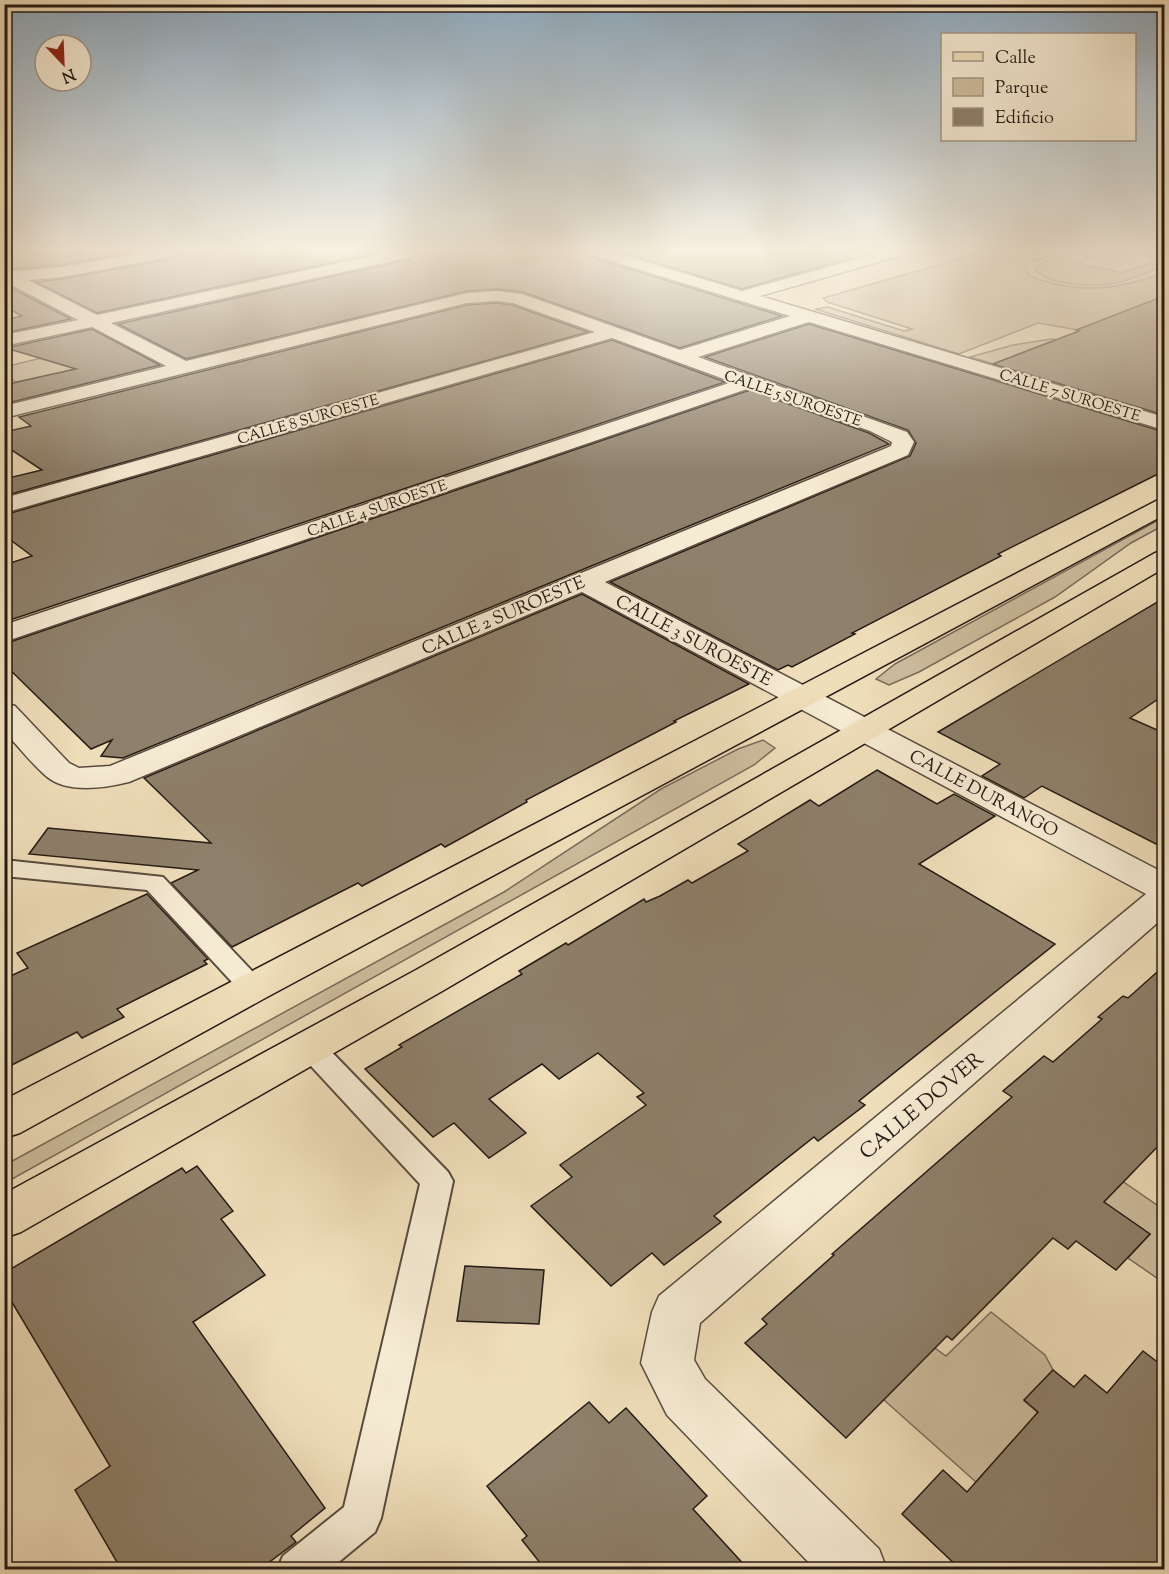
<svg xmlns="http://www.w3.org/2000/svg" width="1169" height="1574" font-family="'Sorts Mill Goudy',serif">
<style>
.green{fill:#cdbd9e;stroke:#796c5a;stroke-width:1.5}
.building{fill:#8e806b;stroke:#251a15;stroke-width:1.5}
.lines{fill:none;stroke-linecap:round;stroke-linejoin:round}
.lane-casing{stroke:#584b3e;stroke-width:4}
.street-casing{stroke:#584b3e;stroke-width:3}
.primary-casing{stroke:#251a15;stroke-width:3}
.lane{fill:#f5ead2;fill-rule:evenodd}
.street{fill:#f5ead2;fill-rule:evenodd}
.primary{fill:#efdeba;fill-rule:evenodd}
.labels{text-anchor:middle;stroke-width:4.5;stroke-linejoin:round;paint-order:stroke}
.far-street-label{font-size:15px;fill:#251a15;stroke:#f5ead2}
.street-label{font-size:18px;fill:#251a15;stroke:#f5ead2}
.near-street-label{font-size:21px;fill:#251a15;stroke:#f5ead2}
</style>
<rect width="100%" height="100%" fill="#efdeba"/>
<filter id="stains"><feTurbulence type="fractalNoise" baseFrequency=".00333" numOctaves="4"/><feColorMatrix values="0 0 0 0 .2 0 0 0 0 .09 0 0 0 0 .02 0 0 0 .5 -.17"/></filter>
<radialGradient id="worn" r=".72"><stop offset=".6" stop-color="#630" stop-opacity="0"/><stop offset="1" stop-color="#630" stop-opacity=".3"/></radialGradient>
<g class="green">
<path d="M967,252H1003L989,256L1004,259L1011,256L1006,255L1013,252H1063L1031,262L1025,267L1026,272C1032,279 1042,280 1051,283C1094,293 1123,287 1164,273V302L1154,300L1145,305L1164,309V316L1146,324L1078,330L1038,323L959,354L815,309L828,307L904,331L912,329L827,302L823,298L973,255Z"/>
<path d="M1077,252H1110L1078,263L1121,273L1163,259L1135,252H1164V266C1150,271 1135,278 1120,282C1101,287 1048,287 1035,269L1042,263Z"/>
<polygon points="1051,339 1062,340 1055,343 1050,342 1017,355 1164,399 1164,415 970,357 1013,345"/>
<polygon points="79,349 75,369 16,382 5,375 4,367"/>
<polygon points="1164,517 1164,525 1131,543 1055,597 919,672 889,685 876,679 895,664"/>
<polygon points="763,740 775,748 754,765 5,1183 5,1165 504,892 661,789 738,749"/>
<polygon points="1118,1178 1164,1210 1164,1283 1128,1258 1150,1234 1097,1197"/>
<polygon points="991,1312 1045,1355 1053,1370 1024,1401 1067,1437 1013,1440 976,1482 884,1400 889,1315 946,1356"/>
</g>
<g class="building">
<polygon points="4,252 134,252 62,265 4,270"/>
<polygon points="180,252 381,252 97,313 36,282 62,279 170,259"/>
<polygon points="420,252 588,252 591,257 782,316 680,348 523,292 497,289 467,291 186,359 118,324 411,259"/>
<polygon points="620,252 851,252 851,258 742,289"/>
<polygon points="4,284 71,319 4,333 4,320 22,316 4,306"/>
<polygon points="1164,296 1164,415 993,364 1079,331 1076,330"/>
<polygon points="497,303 512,305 588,332 4,496 4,479 42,470 4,445 4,432 31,426 19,417 467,305"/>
<polygon points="809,324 1164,432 1164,471 998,554 1001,556 852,633 855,634 792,667 788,665 778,670 610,582 910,456 916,443 908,430 705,357"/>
<polygon points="92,329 160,365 4,404 4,385 76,369 6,348"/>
<polygon points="612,340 725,382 4,622 4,565 32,556 4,535 4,515"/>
<polygon points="750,390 869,433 889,444 123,758 101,756 112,740 91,749 4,664 4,644"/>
<polygon points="582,594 749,684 674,721 676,722 526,800 527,802 445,847 441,844 362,886 358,883 232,947 171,883 198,870 29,854 48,828 211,843 144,778"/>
<polygon points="1164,598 1164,695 1130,718 1164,733 1164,848 1042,786 1024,798 982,776 1000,764 938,732"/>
<polygon points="877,770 937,804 954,794 995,816 919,864 1055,944 859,1101 865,1105 818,1141 814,1137 714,1216 721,1222 664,1265 652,1253 611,1286 531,1206 572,1177 560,1165 646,1105 637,1097 644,1093 598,1053 559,1079 542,1064 489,1099 526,1133 489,1158 454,1123 433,1137 365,1069 402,1047 399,1045 522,974 519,971 566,943 568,945 644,899 646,902 660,896 688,880 692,883 748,851 738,844 810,800 819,806"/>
<polygon points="147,894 208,959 204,961 207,964 117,1009 124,1017 82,1038 77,1032 4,1069 4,979 28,968 17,953"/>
<polygon points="1164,966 1164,1140 1104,1202 1150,1234 1116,1270 1076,1241 1068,1249 1053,1238 952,1340 947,1336 846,1438 745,1343 767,1324 762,1319 834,1255 832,1254 1012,1097 1003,1091 1044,1056 1053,1062 1102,1019 1098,1017 1123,996 1128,998"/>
<polygon points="197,1166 233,1211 221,1219 265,1275 193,1322 325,1508 291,1536 296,1542 260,1569 121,1569 75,1490 110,1466 4,1289 4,1273 182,1168 186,1173"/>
<polygon points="465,1266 544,1270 539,1324 457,1321"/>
<polygon points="1143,1351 1164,1367 1164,1569 960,1569 902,1514 943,1470 967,1492 1038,1412 1024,1400 1053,1370 1074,1387 1085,1375 1107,1393"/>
<polygon points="589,1402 609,1423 626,1408 707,1496 693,1509 748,1569 545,1569 522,1540 527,1536 487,1486"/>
</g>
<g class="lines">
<g class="lane-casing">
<g id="lane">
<polygon points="4,860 163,877 267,987 263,994 253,997 243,994 147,890 4,876"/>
<polygon points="309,1035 319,1039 448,1172 453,1181 381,1518 375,1532 329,1570 277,1570 283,1556 344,1507 420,1184 299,1053 295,1046 299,1039"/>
</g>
</g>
<g class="street-casing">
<path id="street" d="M146,252H178L170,257L62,277L28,280L97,315L391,252H418L411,257L111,323L186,361L467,293L497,291L522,294L680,350L790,316L592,255L590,252H613L742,291L882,252H905L903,255L760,296L1164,417V430L809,322L698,357L907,432L914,442L908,455L605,582L1164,873V917L700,1323L694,1360L705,1379L879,1549L887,1570H816L667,1415L641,1363L652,1312L659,1296L1146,894L582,592L129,782C104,788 67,794 46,776C31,763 18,746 4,731V703L15,706L69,763L79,768L110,766L884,449L891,446L892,442L870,431L750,388L4,642V625L732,382L612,338L4,513V498L595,332L513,303L497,301L467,303L4,418V406L166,366L92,327L4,346V335L78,320L4,281V272L62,267Z"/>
</g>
<g class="primary-casing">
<g id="primary">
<polygon points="1164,499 1164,515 267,997 20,1133 4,1138 4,1100 1156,501"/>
<polygon points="1164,550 1164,568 444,990 21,1232 4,1238 4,1194 416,970 1155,553"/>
</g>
</g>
<use href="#lane" class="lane"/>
<use href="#street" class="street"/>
<use href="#primary" class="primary"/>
</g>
<linearGradient id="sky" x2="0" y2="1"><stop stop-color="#8faabf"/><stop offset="0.53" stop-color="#f8f0e0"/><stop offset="1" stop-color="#f8f0e0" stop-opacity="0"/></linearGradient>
<rect width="1169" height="472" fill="url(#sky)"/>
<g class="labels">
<g class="far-street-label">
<text transform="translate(1070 395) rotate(17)" y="5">CALLE 7 SUROESTE</text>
<text transform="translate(793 398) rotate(19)" y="5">CALLE 5 SUROESTE</text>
<text transform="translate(308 419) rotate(-16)" y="5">CALLE 8 SUROESTE</text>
<text transform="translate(377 508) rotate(-19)" y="5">CALLE 4 SUROESTE</text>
</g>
<g class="street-label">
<text transform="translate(503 615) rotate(-23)" y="6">CALLE 2 SUROESTE</text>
<text transform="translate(694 640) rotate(28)" y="6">CALLE 3 SUROESTE</text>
<text transform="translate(984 793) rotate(28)" y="6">CALLE DURANGO</text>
</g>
<g class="near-street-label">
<text transform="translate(921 1105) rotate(-40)" y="7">CALLE DOVER</text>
</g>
</g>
<rect width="1169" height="1574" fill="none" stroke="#efdeba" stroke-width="24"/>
<rect x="6" y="6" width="1157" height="1562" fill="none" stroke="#251a15" stroke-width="3"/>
<rect x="12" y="12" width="1145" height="1550" fill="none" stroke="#251a15" stroke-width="1.5"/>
<rect x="941" y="33" width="195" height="108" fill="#f5ead2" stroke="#a29786" stroke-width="1.5"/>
<rect x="953" y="52" width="30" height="9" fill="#efdeba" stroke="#a29786" stroke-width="1.5"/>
<text x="995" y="63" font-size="18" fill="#251a15">Calle</text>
<rect x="953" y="78" width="30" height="18" fill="#cdbd9e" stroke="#a29786" stroke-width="1.5"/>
<text x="995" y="93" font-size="18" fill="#251a15">Parque</text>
<rect x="953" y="108" width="30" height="18" fill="#8e806b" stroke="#a29786" stroke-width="1.5"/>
<text x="995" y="123" font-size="18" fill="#251a15">Edificio</text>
<g transform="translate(63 63) rotate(157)"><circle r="28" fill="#f5ead2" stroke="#a29786" stroke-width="1.5"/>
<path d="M0-4.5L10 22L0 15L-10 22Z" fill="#8f2418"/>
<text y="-9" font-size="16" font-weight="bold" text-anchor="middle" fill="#251a15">N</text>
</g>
<rect width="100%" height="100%" filter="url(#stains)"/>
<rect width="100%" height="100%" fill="url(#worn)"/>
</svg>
